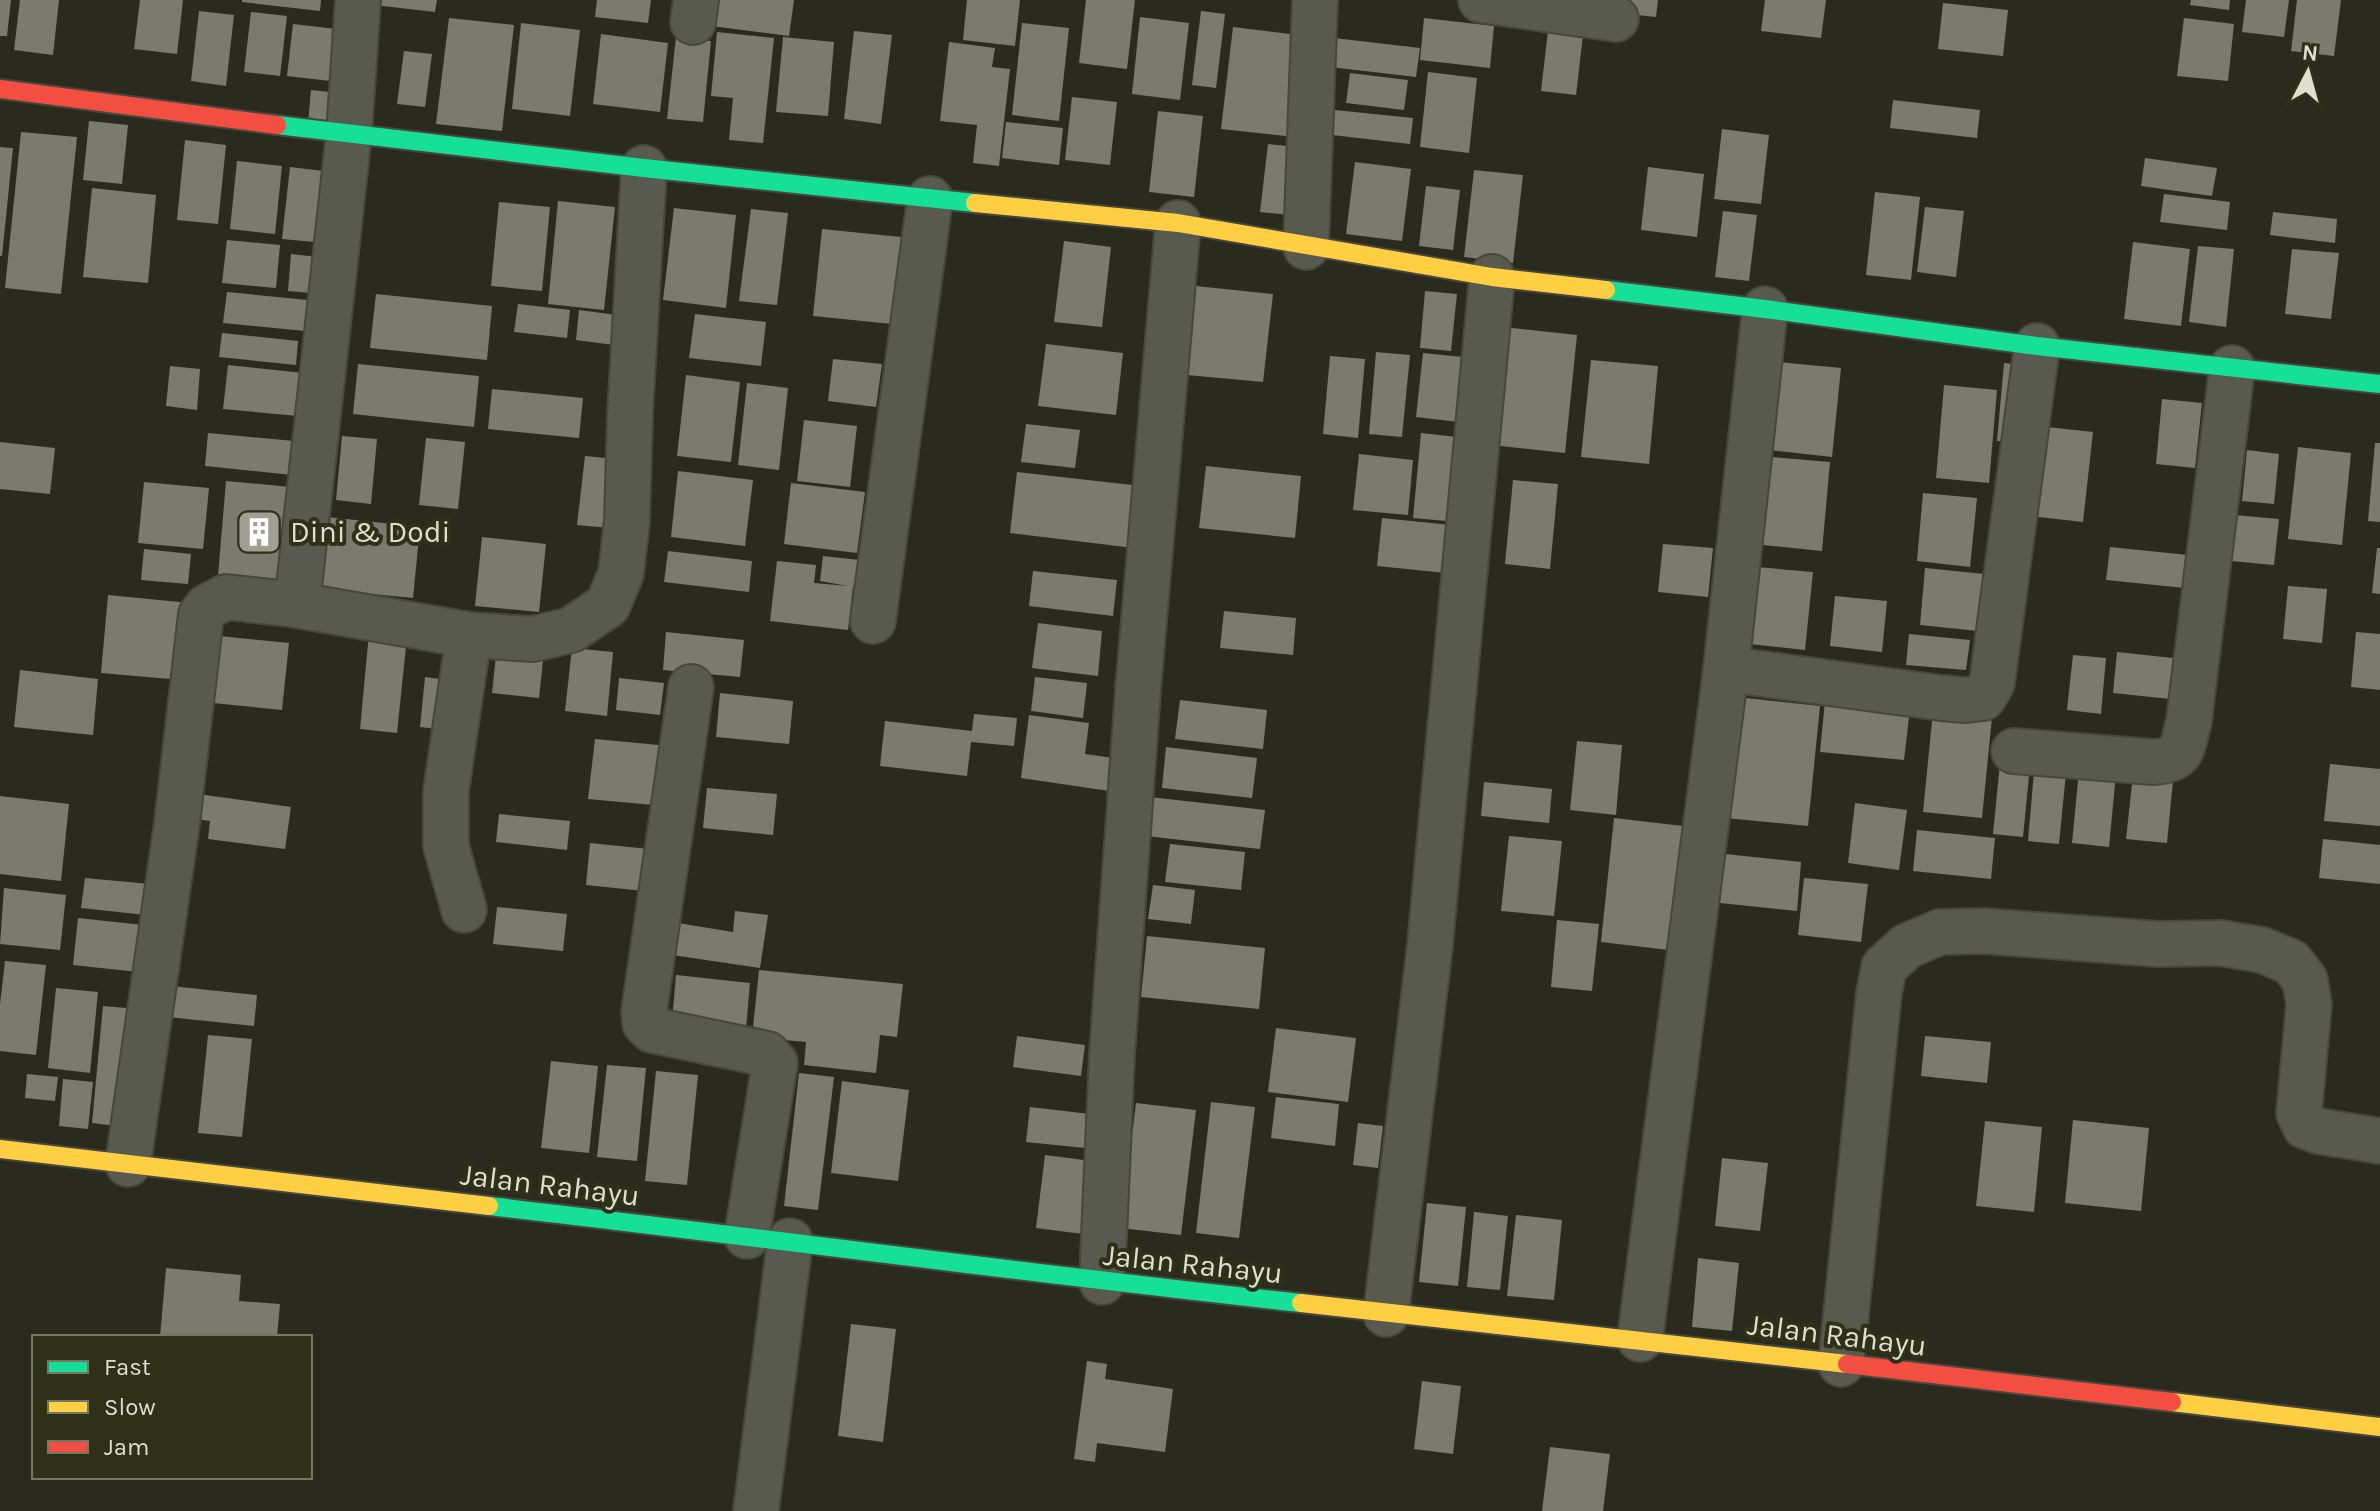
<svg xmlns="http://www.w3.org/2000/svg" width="2380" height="1511" font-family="Karla,sans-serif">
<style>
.building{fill:#7a7a6f}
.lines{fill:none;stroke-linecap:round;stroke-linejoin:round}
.street-casing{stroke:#47473c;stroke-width:48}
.fast-casing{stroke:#47473c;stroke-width:22}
.slow-casing{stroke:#47473c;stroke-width:22}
.jam-casing{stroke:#47473c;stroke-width:22}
.street{stroke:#58594f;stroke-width:44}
.fast{stroke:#16e098;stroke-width:18}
.slow{stroke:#ffcf43;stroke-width:18}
.jam{stroke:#f24e42;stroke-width:18}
.labels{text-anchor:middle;stroke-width:8;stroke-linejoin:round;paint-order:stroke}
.poi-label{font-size:30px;fill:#dedfd1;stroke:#2f3018;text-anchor:start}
.street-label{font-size:30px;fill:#dedfd1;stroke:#2f3018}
</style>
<rect width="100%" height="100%" fill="#2a2a1e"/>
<g class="building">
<polygon points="0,0 11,0 7,36 0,36"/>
<polygon points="20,0 59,0 53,55 14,50"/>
<polygon points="140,0 183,0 177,54 134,49"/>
<polygon points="242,0 321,0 320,11 242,2"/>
<polygon points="374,0 437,0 435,12 374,5"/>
<polygon points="597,0 651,0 648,23 595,17"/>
<polygon points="706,0 794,0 789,36 703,25"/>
<polygon points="967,0 1020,0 1015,46 963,40"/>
<polygon points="1086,0 1135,0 1127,69 1079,63"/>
<polygon points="1620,0 1658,0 1656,17 1618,13"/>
<polygon points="1765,0 1826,0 1821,38 1761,31"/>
<polygon points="2191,0 2230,0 2229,10 2190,5"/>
<polygon points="2246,0 2289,0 2284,37 2242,32"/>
<polygon points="2297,0 2341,0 2334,56 2291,51"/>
<polygon points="1943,3 2008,10 2003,56 1938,49"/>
<polygon points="199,11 234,15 226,86 191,81"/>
<polygon points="1201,11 1225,14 1216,88 1192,85"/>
<polygon points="251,12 287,16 280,76 244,72"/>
<polygon points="1140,17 1189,23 1180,100 1132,94"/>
<polygon points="449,18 514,25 502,131 436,124"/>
<polygon points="1424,18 1494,26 1490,68 1420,60"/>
<polygon points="2184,18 2234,24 2228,81 2177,76"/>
<polygon points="521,23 580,30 570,116 512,109"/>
<polygon points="1022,23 1069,28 1059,121 1012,115"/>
<polygon points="293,24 345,30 339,82 287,76"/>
<polygon points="1233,27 1306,36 1294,137 1221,129"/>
<polygon points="854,31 892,35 881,124 844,119"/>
<polygon points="1548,31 1583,35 1576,95 1541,91"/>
<polygon points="717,32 774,38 763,143 729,140 733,98 711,96"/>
<polygon points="601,34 668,43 660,112 593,104"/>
<polygon points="676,37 711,41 703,122 667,119"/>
<polygon points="783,37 834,42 828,116 776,112"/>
<polygon points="1334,38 1420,48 1416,77 1330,67"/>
<polygon points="949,42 995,48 992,67 1010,69 999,166 973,163 977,125 940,121"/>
<polygon points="404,51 432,54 425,107 397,104"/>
<polygon points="1428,72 1477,78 1469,153 1420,147"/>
<polygon points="1350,73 1408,80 1404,110 1346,103"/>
<polygon points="311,90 349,94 345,127 308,123"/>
<polygon points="1072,97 1117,102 1110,165 1065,160"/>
<polygon points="1893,100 1980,110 1977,138 1890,128"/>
<polygon points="1335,110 1413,118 1410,144 1332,135"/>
<polygon points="1158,111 1203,116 1194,197 1149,192"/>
<polygon points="89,121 128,125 122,184 83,180"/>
<polygon points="1006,122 1063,128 1059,165 1002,158"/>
<polygon points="1722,129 1769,135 1761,204 1714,199"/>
<polygon points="21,132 77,137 61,294 5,288"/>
<polygon points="185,140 226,145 218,224 177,220"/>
<polygon points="1268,144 1306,148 1299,216 1260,212"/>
<polygon points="0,147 13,148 2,256 0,256"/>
<polygon points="2145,158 2217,168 2212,196 2141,186"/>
<polygon points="237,161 282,166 275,234 230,229"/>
<polygon points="1355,162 1411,169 1402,241 1346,234"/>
<polygon points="290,167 332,172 325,243 282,239"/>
<polygon points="1648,167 1704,174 1697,237 1641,230"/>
<polygon points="1474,170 1523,175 1513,263 1464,257"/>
<polygon points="1426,186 1460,190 1453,250 1419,246"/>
<polygon points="92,188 156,195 148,283 83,277"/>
<polygon points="1875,192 1920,197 1911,280 1866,275"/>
<polygon points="2164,194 2230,202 2227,230 2160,222"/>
<polygon points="558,201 615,207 604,310 548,304"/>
<polygon points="499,202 550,207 542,291 491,286"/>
<polygon points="1925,207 1964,211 1956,277 1917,272"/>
<polygon points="674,208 736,215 726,308 663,300"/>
<polygon points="751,209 788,213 777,305 739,301"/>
<polygon points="1723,211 1757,215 1749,281 1715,277"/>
<polygon points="2273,212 2337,219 2335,243 2270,235"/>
<polygon points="822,229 901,237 892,324 813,316"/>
<polygon points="227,240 280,245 276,288 222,283"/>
<polygon points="1064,241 1111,247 1102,327 1054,322"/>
<polygon points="2133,242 2190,249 2181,326 2124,319"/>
<polygon points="2198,246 2234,249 2226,327 2189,322"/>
<polygon points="2292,249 2339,253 2331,319 2285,314"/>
<polygon points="291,254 327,258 323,294 288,291"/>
<polygon points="1196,286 1273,294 1263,382 1187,375"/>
<polygon points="1425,291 1457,294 1451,351 1420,348"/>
<polygon points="227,292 318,301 315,332 223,323"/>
<polygon points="376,294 492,306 487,360 370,348"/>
<polygon points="518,304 570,310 567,338 514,332"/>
<polygon points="579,310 617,315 614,345 576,340"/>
<polygon points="695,314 766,322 761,366 689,358"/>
<polygon points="1503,327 1577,335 1565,453 1491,445"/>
<polygon points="222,333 298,341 296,365 219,357"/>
<polygon points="1046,344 1123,353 1116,415 1038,406"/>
<polygon points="1376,352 1410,355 1402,437 1369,434"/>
<polygon points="1423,353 1473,358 1467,423 1416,417"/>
<polygon points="1330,356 1365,359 1358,438 1323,434"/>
<polygon points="833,359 882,364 876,407 828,401"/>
<polygon points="1591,360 1658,366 1649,464 1581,457"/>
<polygon points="1769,361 1841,368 1832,457 1760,449"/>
<polygon points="2004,363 2029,366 2021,443 1997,441"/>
<polygon points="358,364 479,376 474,427 353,414"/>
<polygon points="228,365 303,373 298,416 223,409"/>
<polygon points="170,366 200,369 197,410 166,406"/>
<polygon points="686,375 740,382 731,462 677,456"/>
<polygon points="747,383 788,388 779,470 738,465"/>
<polygon points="1944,385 1997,390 1989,483 1936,478"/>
<polygon points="492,389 583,398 579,438 488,429"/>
<polygon points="2162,399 2202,403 2195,468 2156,464"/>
<polygon points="804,420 857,426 850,487 797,481"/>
<polygon points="1026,424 1080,430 1075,468 1021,462"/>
<polygon points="2038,426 2093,432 2083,522 2029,516"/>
<polygon points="208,433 305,442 302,476 205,466"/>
<polygon points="1421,433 1466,438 1458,522 1413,518"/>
<polygon points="342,436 377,439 371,504 336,500"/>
<polygon points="426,438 465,442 458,509 419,505"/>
<polygon points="0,442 55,448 50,494 0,489"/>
<polygon points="2375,443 2380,443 2380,522 2368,521"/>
<polygon points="2298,447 2351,453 2342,545 2288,539"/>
<polygon points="2247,450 2279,454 2274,504 2242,501"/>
<polygon points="1359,454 1413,460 1408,515 1353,510"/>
<polygon points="585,456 616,459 609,528 577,525"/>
<polygon points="1772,457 1830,462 1822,551 1763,545"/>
<polygon points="1206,466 1301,476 1295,538 1199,528"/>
<polygon points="678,471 753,480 745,546 671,537"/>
<polygon points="1017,472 1141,486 1134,548 1010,533"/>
<polygon points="1513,480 1558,484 1550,569 1505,564"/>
<polygon points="226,481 301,488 293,583 218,576"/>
<polygon points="144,482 209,488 203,549 138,543"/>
<polygon points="791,483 865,492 857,553 784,544"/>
<polygon points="1923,493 1977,498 1970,567 1917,561"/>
<polygon points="2235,515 2279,519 2274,565 2231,561"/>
<polygon points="328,517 420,527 413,598 321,589"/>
<polygon points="1382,518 1451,525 1446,573 1377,566"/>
<polygon points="482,537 546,544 539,612 475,606"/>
<polygon points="1663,544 1713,548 1708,597 1658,592"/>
<polygon points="2110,547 2188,555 2185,588 2106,580"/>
<polygon points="2377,548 2380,548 2380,594 2372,593"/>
<polygon points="144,549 191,554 188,584 141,580"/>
<polygon points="668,551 752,561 749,592 664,582"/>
<polygon points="823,556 859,560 856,586 853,586 848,630 770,621 777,561 816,565 814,583 848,586 820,581"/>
<polygon points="1757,567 1813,572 1805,650 1749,644"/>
<polygon points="1925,568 1994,575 1988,632 1920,625"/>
<polygon points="1033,571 1117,580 1113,616 1029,606"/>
<polygon points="2288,586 2327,589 2322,643 2283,639"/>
<polygon points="108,595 190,603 182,680 101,673"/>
<polygon points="1835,596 1887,601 1882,652 1830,646"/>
<polygon points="1224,611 1296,618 1293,655 1220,648"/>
<polygon points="1038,623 1102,631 1098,676 1032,668"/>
<polygon points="666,632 744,640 740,677 663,670"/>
<polygon points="2356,632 2380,634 2380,690 2351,687"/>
<polygon points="369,633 407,637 397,733 360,729"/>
<polygon points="1909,634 1970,640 1966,670 1906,665"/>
<polygon points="209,635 289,643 282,710 203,702"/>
<polygon points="497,646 544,651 539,698 492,693"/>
<polygon points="572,648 613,652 607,716 565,711"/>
<polygon points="2117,652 2173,658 2170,699 2113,693"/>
<polygon points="2073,655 2106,658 2101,714 2067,710"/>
<polygon points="20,670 98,679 93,735 14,727"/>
<polygon points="425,677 449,680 445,730 420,727"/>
<polygon points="1035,677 1087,683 1083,718 1031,711"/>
<polygon points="619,678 664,683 660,715 616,710"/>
<polygon points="1826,691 1911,700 1904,760 1820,752"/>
<polygon points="720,693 793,701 789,744 716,737"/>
<polygon points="1737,697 1820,706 1808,826 1725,818"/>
<polygon points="1180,700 1267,710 1263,749 1175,739"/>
<polygon points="1934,701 1993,707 1982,818 1923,812"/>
<polygon points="974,714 1017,718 1014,746 971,742 967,776 880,766 885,721 972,731"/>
<polygon points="1029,715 1089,723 1085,754 1120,759 1116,792 1021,778"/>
<polygon points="595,739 659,745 653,805 588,799"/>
<polygon points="1577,741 1622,745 1616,815 1570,810"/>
<polygon points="1166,747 1257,758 1252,798 1162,788"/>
<polygon points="2035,760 2067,763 2059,844 2028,841"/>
<polygon points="2080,760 2117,763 2109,847 2072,843"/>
<polygon points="2000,763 2030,766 2023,837 1993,834"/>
<polygon points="2330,764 2380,769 2380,826 2324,821"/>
<polygon points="2134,766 2174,770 2167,843 2126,839"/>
<polygon points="1484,782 1552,789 1549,823 1481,816"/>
<polygon points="707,788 777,794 773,835 703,828"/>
<polygon points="198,794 291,807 285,849 208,839 210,821 195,819"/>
<polygon points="0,796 69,804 61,881 0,874"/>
<polygon points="1150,797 1265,810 1260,849 1146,836"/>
<polygon points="1855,803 1907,810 1899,870 1848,863"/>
<polygon points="499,814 570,821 567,850 496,842"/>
<polygon points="1614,818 1692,827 1677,951 1601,942"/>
<polygon points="1917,830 1995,838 1991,879 1913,871"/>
<polygon points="1509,836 1562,841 1554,916 1501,911"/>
<polygon points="2323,839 2380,845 2380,884 2319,878"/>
<polygon points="590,843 649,849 644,891 586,885"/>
<polygon points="1170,844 1245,852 1241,890 1165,882"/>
<polygon points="1725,854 1801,862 1797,911 1720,903"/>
<polygon points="85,878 150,884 146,915 81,908"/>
<polygon points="1804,878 1868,884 1861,942 1798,935"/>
<polygon points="1153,885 1195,890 1191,924 1148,919"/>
<polygon points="4,888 66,895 60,950 0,944"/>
<polygon points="497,907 567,914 563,951 493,944"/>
<polygon points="735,911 768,915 760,968 672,955 678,923 733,932"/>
<polygon points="78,918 152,926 147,973 73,965"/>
<polygon points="1557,920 1599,924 1592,991 1551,987"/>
<polygon points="1147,936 1265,948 1259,1009 1141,997"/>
<polygon points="5,961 46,965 36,1055 0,1051 0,1004"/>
<polygon points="759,970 903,984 897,1037 880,1035 876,1073 804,1065 806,1042 752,1037"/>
<polygon points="676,975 750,983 746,1029 672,1021"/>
<polygon points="171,986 257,995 254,1026 168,1017"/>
<polygon points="56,988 98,992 90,1073 48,1068"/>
<polygon points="103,1006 137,1009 125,1127 92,1123"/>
<polygon points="1276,1028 1356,1038 1348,1102 1268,1092"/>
<polygon points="208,1035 252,1039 242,1137 198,1133"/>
<polygon points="1017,1036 1085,1045 1081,1076 1013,1067"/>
<polygon points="1925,1036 1991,1042 1987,1083 1921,1076"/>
<polygon points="551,1061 598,1066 589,1153 541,1148"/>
<polygon points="607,1065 646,1068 637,1161 597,1157"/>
<polygon points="656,1071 698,1075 687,1185 645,1181"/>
<polygon points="799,1073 834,1077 818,1210 784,1206"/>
<polygon points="27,1074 58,1077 55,1101 25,1098"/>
<polygon points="63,1079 93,1082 88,1129 59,1126"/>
<polygon points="842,1081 909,1090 898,1181 831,1173"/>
<polygon points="1276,1097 1339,1104 1335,1146 1271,1138"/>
<polygon points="1211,1102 1255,1107 1239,1238 1196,1233"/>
<polygon points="1136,1103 1196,1110 1181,1235 1121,1228"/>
<polygon points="1030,1107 1099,1115 1095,1149 1026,1142"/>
<polygon points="2073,1120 2149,1128 2141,1211 2065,1203"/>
<polygon points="1985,1121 2042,1127 2034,1212 1976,1206"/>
<polygon points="1358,1123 1383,1126 1378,1168 1353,1165"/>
<polygon points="1045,1155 1092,1161 1083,1234 1036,1228"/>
<polygon points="1722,1158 1768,1163 1760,1231 1715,1226"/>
<polygon points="1427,1203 1466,1207 1458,1286 1419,1282"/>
<polygon points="1474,1212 1508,1216 1500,1290 1467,1287"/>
<polygon points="1516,1215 1562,1220 1554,1300 1507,1296"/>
<polygon points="1698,1258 1739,1263 1732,1331 1692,1327"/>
<polygon points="166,1268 241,1275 239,1301 280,1304 277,1337 160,1337"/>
<polygon points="851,1324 896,1329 883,1442 838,1436"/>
<polygon points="1087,1361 1107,1364 1105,1379 1173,1389 1165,1452 1097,1443 1095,1462 1074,1459"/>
<polygon points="1422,1381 1461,1386 1453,1454 1414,1449"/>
<polygon points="1550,1447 1610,1454 1603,1511 1542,1511"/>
</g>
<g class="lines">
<g class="street-casing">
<g id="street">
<polyline points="1481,0 1616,19"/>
<polyline points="693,22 696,0"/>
<polyline points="1306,247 1315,0"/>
<polyline points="297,605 349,134 358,0"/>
<polyline points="873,621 930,199"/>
<polyline points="1726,669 1942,698 1965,700 1983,698 1992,683 2037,346"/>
<polyline points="691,687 644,1012 645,1023 652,1030 767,1054 775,1063 747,1236"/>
<path d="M2014,751L2153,762C2186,760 2181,748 2189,721L2232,368"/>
<polyline points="464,910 446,846 446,791 469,635"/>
<polyline points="128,1164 177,823 201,615 207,607 226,597 297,605 469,635 533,639 571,630 608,605 621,573 627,521 630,415 644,168"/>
<polyline points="1102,1282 1112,1054 1138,690 1178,223"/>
<polyline points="1386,1314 1430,945 1492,277"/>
<polyline points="1640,1339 1726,669 1765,309"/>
<polyline points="1841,1364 1879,993 1884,967 1907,946 1940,932 1984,931 2158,944 2221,943 2262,950 2291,962 2305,980 2309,1004 2299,1113 2305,1126 2318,1131 2380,1141"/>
<polyline points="756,1511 790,1241"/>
</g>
</g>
<g class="fast-casing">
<g id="fast">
<polyline points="277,125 644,168 975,203"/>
<polyline points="1606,290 1765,309 2037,346 2380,384"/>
<path d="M489,1206C760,1237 1030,1274 1301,1303"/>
</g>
</g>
<g class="slow-casing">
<g id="slow">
<polyline points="975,203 1178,223 1492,277 1606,290"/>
<polyline points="0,1149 489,1206"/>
<polyline points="1301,1303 1847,1364"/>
<polyline points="2172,1402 2380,1427"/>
</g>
</g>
<g class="jam-casing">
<g id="jam">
<polyline points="0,89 277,125"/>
<polyline points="1847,1364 2172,1402"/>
</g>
</g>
<use href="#street" class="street"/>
<use href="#fast" class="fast"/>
<use href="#slow" class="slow"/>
<use href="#jam" class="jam"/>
</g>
<defs>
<g id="building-square" transform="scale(2.3)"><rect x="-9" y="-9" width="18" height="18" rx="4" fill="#9fa092" stroke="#2f3018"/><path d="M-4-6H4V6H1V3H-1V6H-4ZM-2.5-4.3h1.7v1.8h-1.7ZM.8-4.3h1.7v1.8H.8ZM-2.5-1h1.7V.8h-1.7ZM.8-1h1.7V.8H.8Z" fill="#fff"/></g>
</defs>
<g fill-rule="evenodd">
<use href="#building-square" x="259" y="532"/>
</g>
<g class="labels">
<g class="poi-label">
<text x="290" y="542">Dini &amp; Dodi</text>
</g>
<g class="street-label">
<text transform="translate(550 1185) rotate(7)" y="10">Jalan Rahayu</text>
<text transform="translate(1193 1264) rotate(6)" y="10">Jalan Rahayu</text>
<text transform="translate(1837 1335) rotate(7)" y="10">Jalan Rahayu</text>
</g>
</g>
<rect x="32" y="1335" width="280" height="144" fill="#2f3018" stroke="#757662" stroke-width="2"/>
<rect x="48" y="1361" width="40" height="12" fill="#16e098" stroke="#757662" stroke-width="2"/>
<text x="104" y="1375" font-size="24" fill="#dedfd1">Fast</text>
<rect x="48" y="1401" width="40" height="12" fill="#ffcf43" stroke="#757662" stroke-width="2"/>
<text x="104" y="1415" font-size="24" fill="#dedfd1">Slow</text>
<rect x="48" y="1441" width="40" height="12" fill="#f24e42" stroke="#757662" stroke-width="2"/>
<text x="104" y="1455" font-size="24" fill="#dedfd1">Jam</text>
<g transform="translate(2308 72) rotate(6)" stroke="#2f3018" stroke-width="6" paint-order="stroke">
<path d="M0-6L14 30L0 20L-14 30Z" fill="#dedfd1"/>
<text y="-12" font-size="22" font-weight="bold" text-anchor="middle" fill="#dedfd1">N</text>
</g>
</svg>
